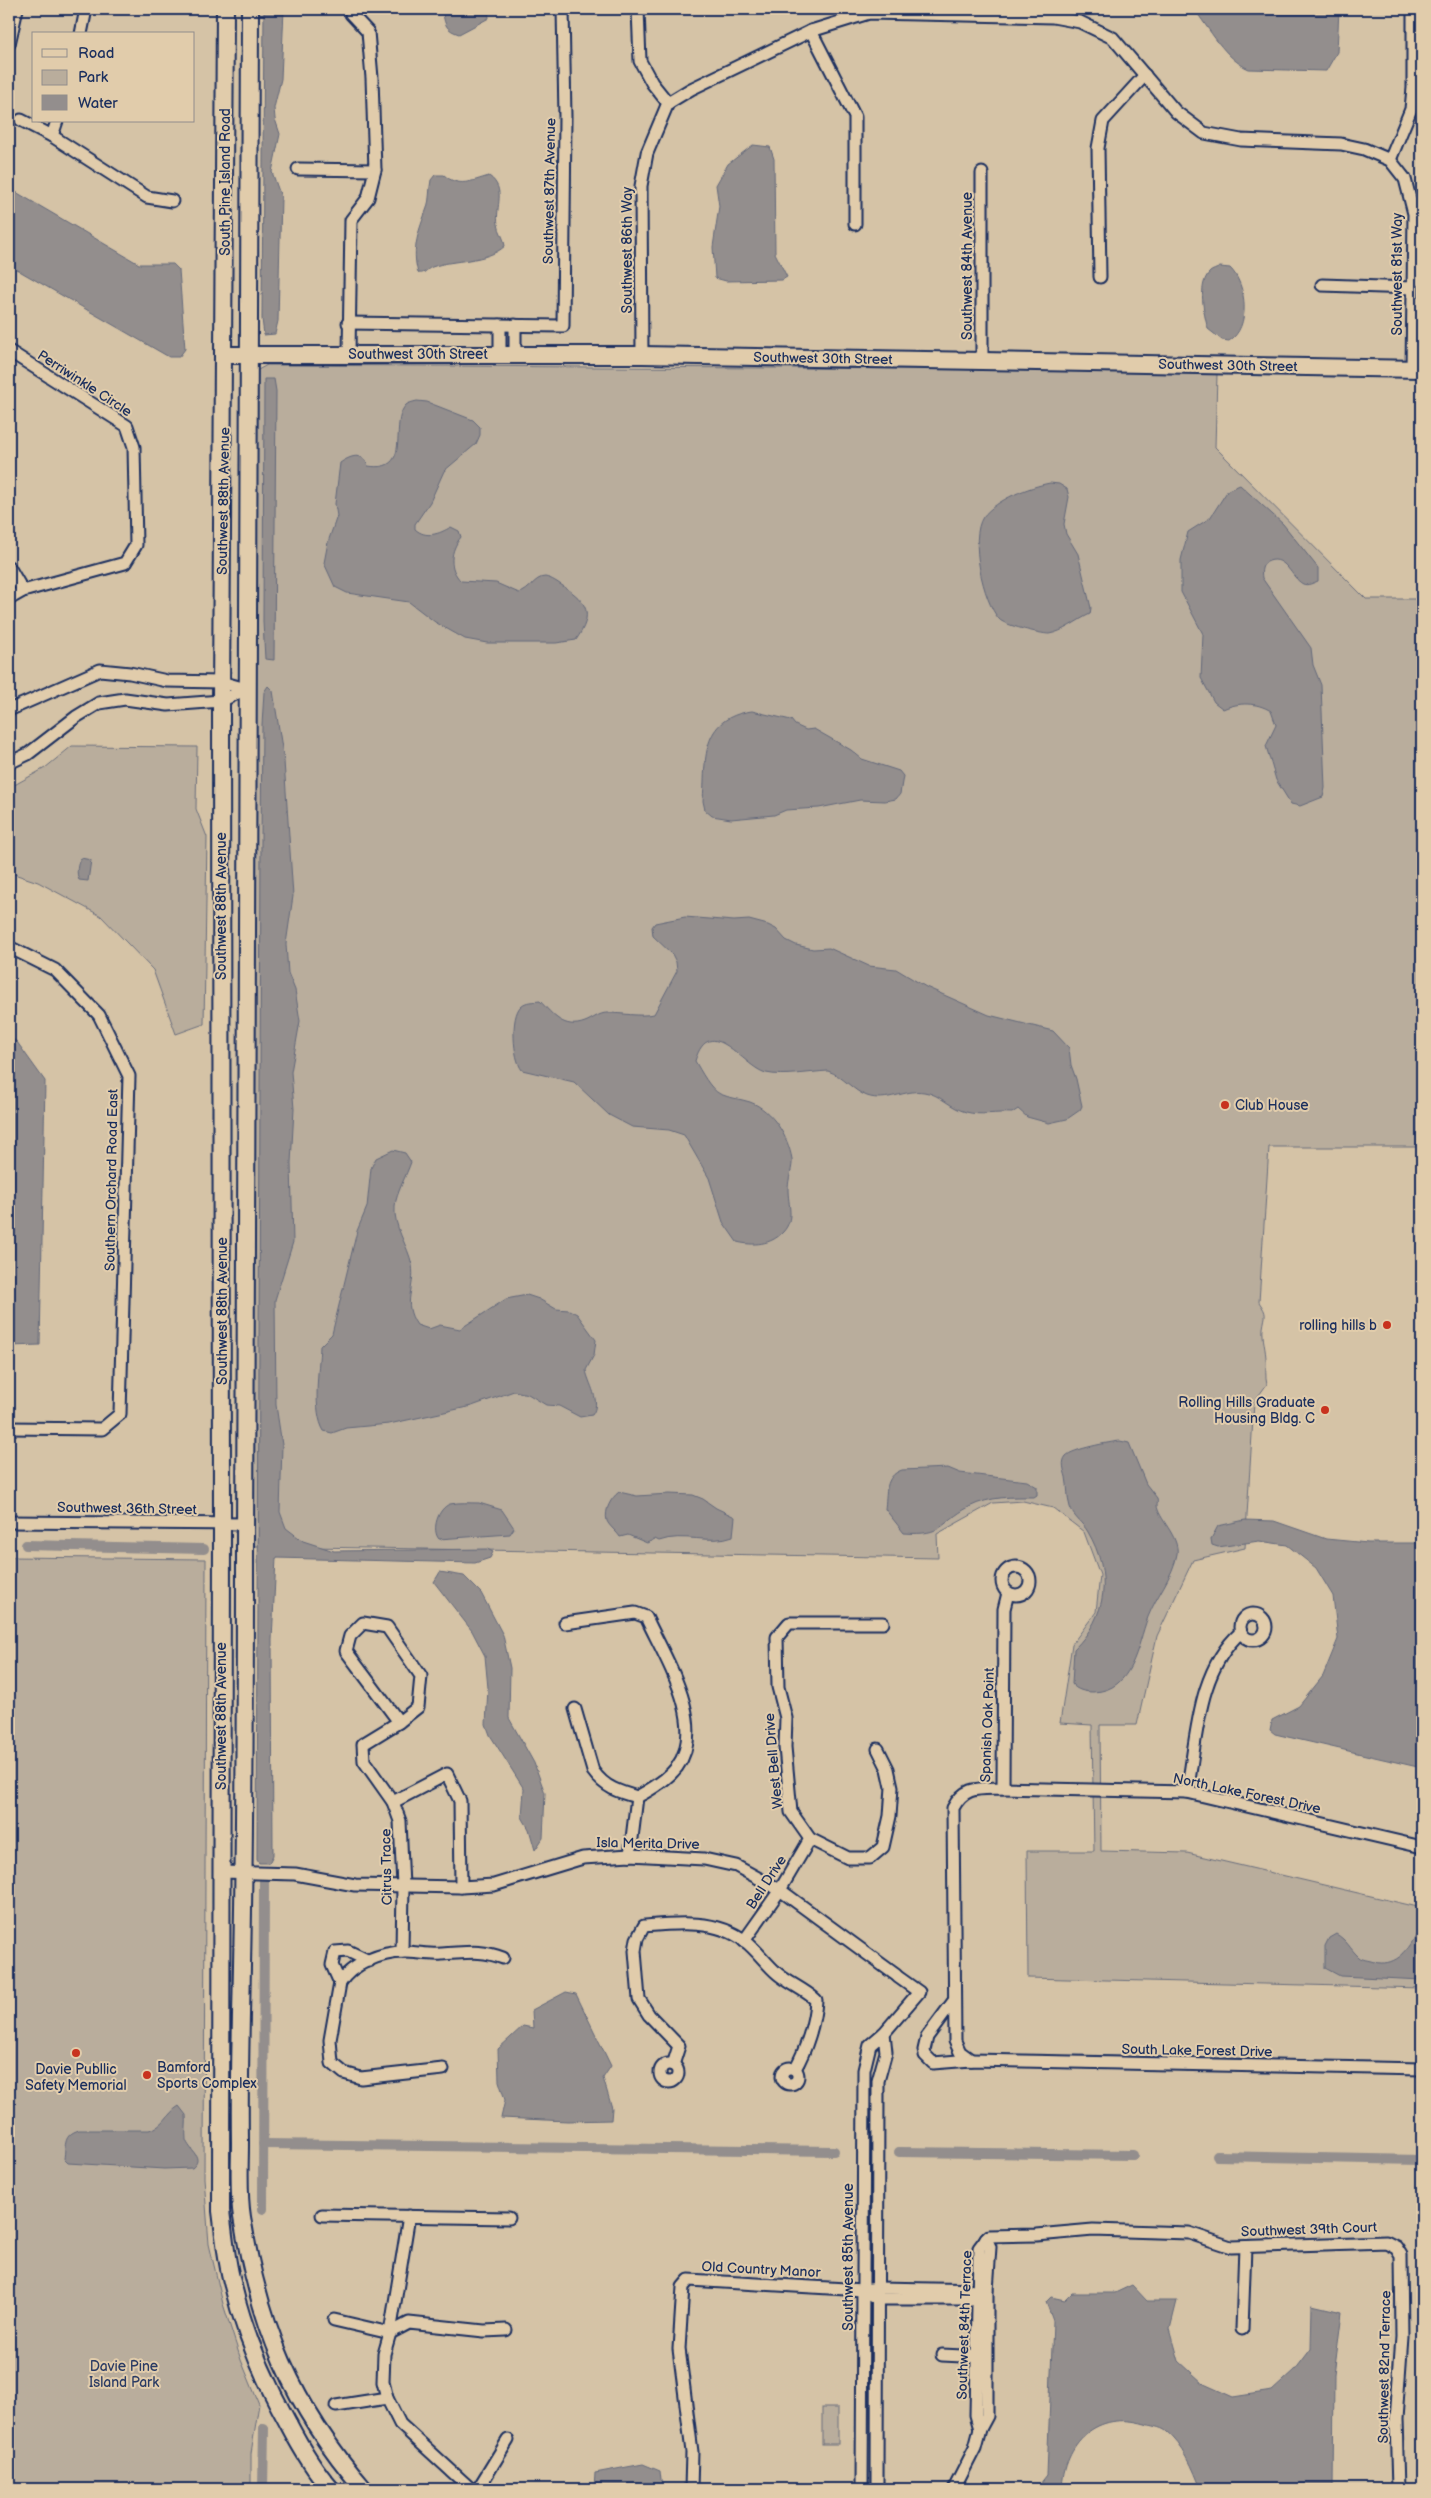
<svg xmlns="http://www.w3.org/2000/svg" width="1431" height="2498" font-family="'Balsamiq Sans',sans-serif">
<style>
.green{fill:#b9ad9c;stroke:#6a6e7d}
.water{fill:#938e8d;stroke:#63687a}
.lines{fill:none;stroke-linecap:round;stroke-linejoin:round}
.canal{stroke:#938e8d;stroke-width:10}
.street-casing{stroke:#1b2f5e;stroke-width:15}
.secondary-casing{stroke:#1b2f5e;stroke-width:20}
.street{stroke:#e1ccab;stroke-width:11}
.secondary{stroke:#e1ccab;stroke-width:16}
.poi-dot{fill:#c8321e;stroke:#e1ccab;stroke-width:2}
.labels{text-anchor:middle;stroke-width:4;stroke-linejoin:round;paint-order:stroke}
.street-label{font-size:14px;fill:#1b2f5e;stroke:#e1ccab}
.poi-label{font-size:14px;fill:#1b2f5e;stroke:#e1ccab;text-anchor:start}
.park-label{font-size:14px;fill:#2b3c64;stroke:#e1ccab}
</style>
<rect width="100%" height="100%" fill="#d5c3a6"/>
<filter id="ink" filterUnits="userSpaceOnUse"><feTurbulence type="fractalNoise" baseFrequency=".02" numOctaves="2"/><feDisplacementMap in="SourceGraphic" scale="10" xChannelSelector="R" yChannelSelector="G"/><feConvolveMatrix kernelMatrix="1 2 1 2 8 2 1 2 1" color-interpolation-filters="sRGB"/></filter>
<g filter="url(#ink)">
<g class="green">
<path d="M267,365L1101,370L1217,374L1215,447L1366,599H1422V1147H1269L1259,1302C1268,1315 1265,1314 1263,1328C1262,1338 1266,1350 1266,1360C1266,1370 1265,1375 1267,1384L1254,1402L1245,1548L1193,1560L1157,1636L1137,1725H1100L1101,1851L1187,1853L1422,1908V1988L1028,1978L1027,1851H1094L1092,1725L1060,1723L1072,1644L1096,1612L1100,1575L1084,1532L1053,1508L1023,1501L993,1503L937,1534L938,1558L254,1546L253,380L258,370Z"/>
<polygon points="72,746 197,747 196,809 207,837 204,1024 176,1034 153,970 101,916 38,882 14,874 9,875 9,788 45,768"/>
<polygon points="9,1557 206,1559 204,2178 209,2244 223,2304 241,2360 259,2404 251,2453 251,2489 9,2489"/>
<rect x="822" y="2408" width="16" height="36"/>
</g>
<g class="water">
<polygon points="264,9 284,9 281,79 274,108 275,119 280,134 272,172 281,197 278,321 275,334 264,335 262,319"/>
<path d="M431,9H488L489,18L459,34C447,30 445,26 443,14Z"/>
<path d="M1194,9H1339L1337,52L1326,71L1249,69C1225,59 1209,28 1194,9Z"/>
<polygon points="753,145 770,147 774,159 775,253 787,277 782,280 726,281 715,278 713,247 719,206 716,185 728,164"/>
<path d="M435,175H444C459,188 471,181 489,176C507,189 495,206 498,224C499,232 504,237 505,246C486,263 454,259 432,267C425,270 426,274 418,273C411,249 419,230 427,208C430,199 429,189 431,180Z"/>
<polygon points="9,188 139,264 173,264 179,270 185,349 179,357 169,357 9,265"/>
<path d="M1220,267L1230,268C1247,284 1251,328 1229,341L1222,340L1208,329C1204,315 1197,284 1210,272C1212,270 1217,269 1220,267Z"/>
<polygon points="264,379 274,379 276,391 274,660 265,659 263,622"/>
<path d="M417,401L427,402L473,420L480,427V435L476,444L444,471L430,502L415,524V529C426,539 439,534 451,527L459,531L461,537C450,551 448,568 461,581L496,583L519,593C530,591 534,577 545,577C552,578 558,583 563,586C588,602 594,614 576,640L556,643H487L465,639L435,622L409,602L347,593L335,587L324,563L328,542L337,516L335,504L340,463C350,456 363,451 368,466C414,473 388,424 406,405C408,403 413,402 417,401Z"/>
<path d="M1050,483L1059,484L1067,489L1069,497L1064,524L1066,534L1078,554L1091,608L1090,614C1077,620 1063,632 1049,634C1041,634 1003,625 999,619C983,601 969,538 983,517C997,499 1029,487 1050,483Z"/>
<path d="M1240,485L1283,524L1318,568V581C1313,583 1308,586 1303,584C1291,578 1286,555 1269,561C1261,564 1261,571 1262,578L1311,648L1313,665L1321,685L1325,788L1323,797L1300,806L1291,804L1276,780L1266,746L1276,725L1271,711C1256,702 1239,702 1223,709L1214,702L1201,678L1203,634L1181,592V560L1188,532L1210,518L1228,490Z"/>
<polygon points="268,686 273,691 284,761 293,896 286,944 288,973 295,990 300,1021 291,1072 294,1109 291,1163 293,1242 275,1300 276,1405 282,1445 280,1512 286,1528 303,1541 334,1551 487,1549 493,1552 490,1558 475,1563 276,1558 272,1640 273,1855 269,1863 259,1863 257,1860 261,842 262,725 264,692"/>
<path d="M752,711L791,720L795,725L806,730L814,729L851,750L862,759L899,771L903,776L900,794L896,799L885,801L860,800L819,808L786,810L774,815L731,819L712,816L705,810L703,801C706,761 699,718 752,711Z"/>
<path d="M81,858L91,860L88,881L79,880C76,874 77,863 81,858Z"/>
<path d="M685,917L734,921L749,920L768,925L776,929L786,940L796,945L813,949L829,948L869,966L896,969L926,987L989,1015L1053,1031L1069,1048L1071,1065L1076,1079L1082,1106L1080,1110L1067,1119L1049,1123L1027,1117L1018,1109L1012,1113C997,1112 980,1116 966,1112C950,1108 940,1094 924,1092C905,1089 887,1103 867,1096C853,1091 843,1076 828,1071C810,1072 783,1077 766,1073C743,1067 710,1011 695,1061C701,1071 710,1089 720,1094C729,1098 741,1099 750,1102C772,1110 788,1136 792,1159C793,1167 788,1179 788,1189C788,1205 795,1219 783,1232C771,1245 753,1246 737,1242L723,1222L709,1178L684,1135L669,1130L632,1127L609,1115L574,1082L522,1070C513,1059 510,1016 521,1006C526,1001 533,1002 540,1001C553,1015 564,1030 585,1022C593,1019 599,1013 607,1013C623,1013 638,1017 654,1014L677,971L676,962L672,954L653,936L652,927L655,923Z"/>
<polygon points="9,1036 17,1042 45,1081 40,1345 9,1346"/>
<path d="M393,1150L405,1153L411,1162C407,1174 396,1194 395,1206C393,1227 408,1245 412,1265C416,1289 401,1302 417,1325L429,1329L440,1325L460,1329L506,1299L527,1295L539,1299L556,1309L569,1310L577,1314L596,1340L594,1355L586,1370C588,1383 602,1402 592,1415L580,1417L559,1406L546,1405L528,1394L514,1391L472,1406L389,1424L346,1428L332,1433L324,1431C312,1411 319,1370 320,1346L332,1334L357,1231L367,1207L371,1168L376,1158Z"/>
<path d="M1120,1441L1129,1443L1146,1484L1157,1498C1158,1501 1157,1503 1157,1505C1157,1517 1180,1537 1177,1554C1173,1577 1156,1596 1148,1617C1137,1646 1133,1691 1093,1692C1085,1692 1076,1690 1072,1684L1074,1649C1108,1616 1112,1573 1088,1532C1083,1523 1073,1517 1070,1507C1067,1498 1068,1487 1066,1477C1064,1470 1061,1462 1066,1456C1072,1449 1110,1442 1120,1441Z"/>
<path d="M948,1468L960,1473L1027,1481L1037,1487V1495L1034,1497C1011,1497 991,1496 969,1507C939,1523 945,1536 904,1533L885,1509C887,1494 884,1476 902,1470Z"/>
<path d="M619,1492L637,1496L669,1494L693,1495L703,1499L716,1508L735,1517L733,1536C710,1545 683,1532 659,1541L655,1539L647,1543L628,1535L620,1537C617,1532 609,1526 607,1521C604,1510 611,1498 619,1492Z"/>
<path d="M479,1503L502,1510L514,1528L510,1534L439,1539C431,1530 438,1508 450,1504C459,1502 470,1503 479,1503Z"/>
<polygon points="1245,1520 1274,1521 1326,1539 1368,1543 1422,1543 1422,1768 1275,1734 1270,1730 1272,1720 1299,1706 1323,1676 1338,1639 1333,1596 1316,1568 1287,1545 1259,1541 1218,1547 1212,1545 1211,1539 1218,1526"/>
<polygon points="440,1572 464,1576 481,1593 503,1635 510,1668 509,1718 534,1763 545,1793 543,1838 535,1850 529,1829 522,1817 524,1789 490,1735 486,1724 488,1688 485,1656 472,1631 434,1582"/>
<path d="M1422,1933V1980L1340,1976L1325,1968V1946L1329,1938L1336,1934C1347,1940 1350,1949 1359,1957C1362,1960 1369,1960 1374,1962C1394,1967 1407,1953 1416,1935Z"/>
<polygon points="566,1992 576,1994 611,2066 603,2078 612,2108 611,2120 568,2121 501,2118 505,2100 499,2081 498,2049 523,2026 533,2028 532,2010"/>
<path d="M179,2106L186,2115C187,2122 185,2132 186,2140C189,2150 205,2158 192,2168L164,2169L68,2163L64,2159C66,2144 63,2135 79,2130H149C164,2127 167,2113 179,2106Z"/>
<path d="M1132,2285L1147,2301H1177L1170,2329L1179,2361L1204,2384L1233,2397L1272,2391L1295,2370L1311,2349L1312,2305L1342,2312L1334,2375L1333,2489H1201C1193,2468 1184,2446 1166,2431C1161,2427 1151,2426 1145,2424C1097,2410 1064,2442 1062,2489H1036L1047,2475L1053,2321L1046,2302L1051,2297L1065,2300L1072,2293H1115Z"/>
<polygon points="643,2464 660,2471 662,2489 594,2489 595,2473"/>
</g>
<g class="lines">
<g class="canal">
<polyline points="26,1545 204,1549"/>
<polyline points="263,2144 834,2151"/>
<polyline points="899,2152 1133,2155"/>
<polyline points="1217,2156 1422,2160"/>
<polyline points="263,2209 264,1881"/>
<polyline points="263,2489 264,2428"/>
</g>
<g class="street-casing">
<g id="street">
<polyline points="638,9 640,61 652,83 668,103"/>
<polyline points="811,31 855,117 855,224"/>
<polyline points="81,34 86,9"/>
<polyline points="9,44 17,9"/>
<polyline points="668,103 691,89 811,31 869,13 1053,17 1080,22 1113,38 1176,112 1204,133 1241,140 1341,144 1364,149 1390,160 1405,179 1414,214 1412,369"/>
<polyline points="21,120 52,136 147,197 172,201"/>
<polyline points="52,136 57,121"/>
<polyline points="1390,160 1411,109 1413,88 1413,9"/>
<polyline points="298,169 375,170"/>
<polyline points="1100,277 1098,148 1103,121 1145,75"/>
<polyline points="1322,285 1412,288"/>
<polyline points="348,323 563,326 565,117 563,9"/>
<polyline points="500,325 500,355"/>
<polyline points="9,351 127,426 134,447 136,545 125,563 23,591 9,599"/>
<polyline points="349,354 351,220 368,198 375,170 372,78 368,32 351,14 351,9"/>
<polyline points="515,355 515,325"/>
<polyline points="642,355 641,186 647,153 668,103"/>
<polyline points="982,360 982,173"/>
<polyline points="9,567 23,591"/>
<polyline points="9,710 100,670 130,673 167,681 221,682 246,689"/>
<polyline points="9,763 28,754 76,717 99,703 125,699 168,705 221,701 246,689"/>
<polyline points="9,947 55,970 99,1015 129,1076 120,1414 102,1429 9,1428"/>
<polyline points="9,1522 245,1524"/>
<circle cx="1016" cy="1581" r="14"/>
<circle cx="1253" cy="1627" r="13"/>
<polygon points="363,1623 387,1627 421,1676 418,1707 399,1722 346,1651 350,1636"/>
<path d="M565,1623L635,1613L646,1617C665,1658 708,1725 677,1767C667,1780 652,1789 637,1797"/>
<path d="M575,1709L593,1771C605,1788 619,1792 637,1797"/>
<polyline points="399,1722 363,1744 364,1761 393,1802 400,1821 403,1886 402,1952"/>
<polyline points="878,1749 888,1769 892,1787 890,1816 883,1847 870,1858 848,1858 810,1839 791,1812 785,1747 786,1718 778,1687 777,1637 789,1623 883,1623"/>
<polyline points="1003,1788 1187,1792 1422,1847"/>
<path d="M1187,1792C1197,1738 1197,1671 1241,1632"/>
<polyline points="393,1802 447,1774 460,1801 461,1887"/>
<polyline points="630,1855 637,1797"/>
<polyline points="220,1872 295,1874 355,1885 461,1887 494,1885 583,1858 630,1855 704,1859 736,1866 780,1890 896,1975"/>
<polyline points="744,1941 780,1890 810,1839"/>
<polyline points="340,1983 332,1965 335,1952 348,1951 369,1961"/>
<polyline points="953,2002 927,2037 924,2050 925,2055 933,2063 971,2060 1422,2069"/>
<path d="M971,2060L960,2052L955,2041L953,1808C965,1785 980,1789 1003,1788L1004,1609L1008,1593"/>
<circle cx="669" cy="2073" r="9"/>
<path d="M673,2065L679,2046L649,2015L639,1999L635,1951L637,1939L644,1926C677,1923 717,1919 745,1941C757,1950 766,1964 778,1974C790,1984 804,1989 816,2000C815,2022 806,2050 795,2069"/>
<circle cx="790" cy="2076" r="8"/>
<path d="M443,2069L361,2078L344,2073L332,2063L330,2040L340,1983C351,1964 382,1952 404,1952C417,1952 429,1955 442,1954C466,1953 480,1949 503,1958"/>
<polyline points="322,2215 509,2218"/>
<polyline points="409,2216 390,2333 384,2354 383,2382 387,2398 400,2424 471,2489"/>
<polyline points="871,2295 878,2299 984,2299"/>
<polyline points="334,2320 390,2333 409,2323 484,2331 506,2330"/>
<polyline points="1242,2329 1245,2247"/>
<polyline points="942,2355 983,2357"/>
<polyline points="336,2406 387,2398"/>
<polyline points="980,2429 976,2415 979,2248 988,2236 1037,2235 1093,2230 1189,2233 1231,2247 1386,2242 1396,2247 1401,2255 1402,2337 1396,2419 1398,2489"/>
<polyline points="478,2489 508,2440"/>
<polyline points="691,2489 692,2452 679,2349 683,2287 689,2280 863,2290 878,2288 987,2290"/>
<polyline points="862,2489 864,2070 870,2045 884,2033 919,1992 898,1977"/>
<polyline points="877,2489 878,2081 886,2052 884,2033"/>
<polyline points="954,2489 975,2448 980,2429 987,2416 987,2290 990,2247 986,2238"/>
</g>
</g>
<g class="secondary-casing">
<g id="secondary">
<path d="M225,9L221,701L222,1524L221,2211C224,2234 226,2259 232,2282C244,2332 263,2378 288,2423C300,2446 314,2470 331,2489"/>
<path d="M250,9C248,522 246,1035 245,1548C245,1687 245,1826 242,1965C241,2024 239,2083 240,2142C240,2167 238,2192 242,2217C259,2325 292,2406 364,2489"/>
<polyline points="224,355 642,355 1422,369"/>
</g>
</g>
<use href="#street" class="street"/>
<use href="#secondary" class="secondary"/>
</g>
</g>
<g class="poi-dot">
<circle cx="1225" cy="1105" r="5"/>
<circle cx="1387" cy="1325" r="5"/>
<circle cx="1325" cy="1410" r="5"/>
<circle cx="76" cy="2053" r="5"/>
<circle cx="147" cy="2075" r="5"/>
</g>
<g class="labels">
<g class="street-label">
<text transform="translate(225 182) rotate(-90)" y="5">South Pine Island Road</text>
<text transform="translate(549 191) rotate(-89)" y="5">Southwest 87th Avenue</text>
<text transform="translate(627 250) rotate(-90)" y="5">Southwest 86th Way</text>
<text transform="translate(967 266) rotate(-90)" y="5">Southwest 84th Avenue</text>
<text transform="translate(1397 274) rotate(-90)" y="5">Southwest 81st Way</text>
<text x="418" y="359">Southwest 30th Street</text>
<text transform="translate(823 358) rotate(1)" y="5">Southwest 30th Street</text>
<text transform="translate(1228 365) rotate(1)" y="5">Southwest 30th Street</text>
<text transform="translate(85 383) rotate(33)" y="5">Perriwinkle Circle</text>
<text transform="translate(223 501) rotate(-89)" y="5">Southwest 88th Avenue</text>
<text transform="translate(221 906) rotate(-90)" y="5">Southwest 88th Avenue</text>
<text transform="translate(111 1180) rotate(-89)" y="5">Southern Orchard Road East</text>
<text transform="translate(222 1311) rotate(-90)" y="5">Southwest 88th Avenue</text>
<text transform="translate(127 1508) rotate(1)" y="5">Southwest 36th Street</text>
<text transform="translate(221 1716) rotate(-90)" y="5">Southwest 88th Avenue</text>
<text transform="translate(987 1725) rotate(-88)" y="5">Spanish Oak Point</text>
<text transform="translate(773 1761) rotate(-95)" y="5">West Bell Drive</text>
<text transform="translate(1247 1793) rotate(12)" y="5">North Lake Forest Drive</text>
<text transform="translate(648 1843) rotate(1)" y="5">Isla Merita Drive</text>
<text transform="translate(386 1867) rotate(-91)" y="5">Citrus Trace</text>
<text transform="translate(766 1882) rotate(-57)" y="5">Bell Drive</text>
<text transform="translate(1197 2050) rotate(1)" y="5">South Lake Forest Drive</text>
<text transform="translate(1309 2229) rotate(-2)" y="5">Southwest 39th Court</text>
<text transform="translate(848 2257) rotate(-90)" y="5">Southwest 85th Avenue</text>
<text transform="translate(761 2269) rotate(3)" y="5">Old Country Manor</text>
<text transform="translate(964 2325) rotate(-88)" y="5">Southwest 84th Terrace</text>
<text transform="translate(1384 2367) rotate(-89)" y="5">Southwest 82nd Terrace</text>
</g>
<g class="poi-label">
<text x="1235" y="1110">Club House</text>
<text x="1377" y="1330" text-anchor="end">rolling hills b</text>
<text x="1315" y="1407" text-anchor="end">Rolling Hills Graduate<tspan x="1315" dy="16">Housing Bldg. C</tspan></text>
<text x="157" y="2072">Bamford<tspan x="157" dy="16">Sports Complex</tspan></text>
<text x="76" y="2074" text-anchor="middle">Davie Publlic<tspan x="76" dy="16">Safety Memorial</tspan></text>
</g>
<g class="park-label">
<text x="124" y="2371">Davie Pine<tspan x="124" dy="16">Island Park</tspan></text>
</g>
</g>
<rect width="1431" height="2498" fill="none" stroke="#e1ccab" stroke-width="30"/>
<rect x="15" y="15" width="1401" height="2468" fill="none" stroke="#1b2f5e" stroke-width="2" filter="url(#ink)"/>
<rect x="32" y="32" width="162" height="90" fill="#e1ccab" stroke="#928d8c"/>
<rect x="42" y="49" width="25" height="8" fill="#e1ccab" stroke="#928d8c"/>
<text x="78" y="58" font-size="15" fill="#1b2f5e">Road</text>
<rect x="42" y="70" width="25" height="15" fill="#b9ad9c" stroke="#928d8c"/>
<text x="78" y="82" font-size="15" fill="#1b2f5e">Park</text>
<rect x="42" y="95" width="25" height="15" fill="#938e8d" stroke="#928d8c"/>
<text x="78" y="108" font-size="15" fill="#1b2f5e">Water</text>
</svg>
